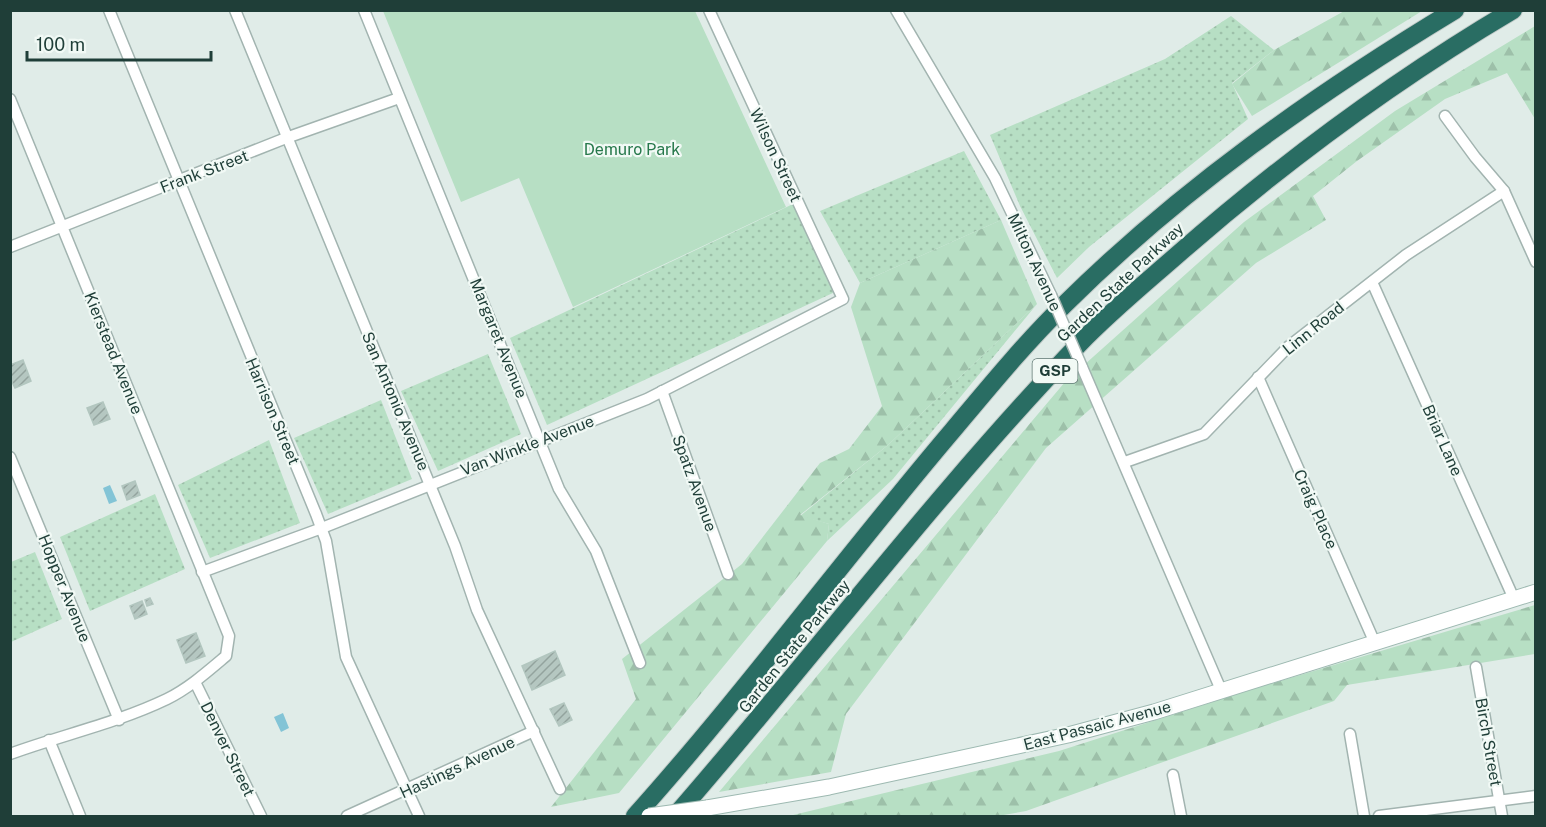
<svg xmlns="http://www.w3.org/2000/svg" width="1546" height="827" font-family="'Public Sans',sans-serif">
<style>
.grass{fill:url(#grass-dots)}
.forest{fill:url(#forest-firs)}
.park{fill:#b7dfc4}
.water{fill:#83c4d6}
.building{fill:url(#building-hatch);stroke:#b2c6bf;stroke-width:1.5}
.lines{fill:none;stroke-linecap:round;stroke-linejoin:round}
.street-casing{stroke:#a2b4b0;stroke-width:13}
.secondary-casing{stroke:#9db9b1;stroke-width:17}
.highway-casing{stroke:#c0c9c7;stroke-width:20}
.street{stroke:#fff;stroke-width:10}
.secondary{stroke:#fff;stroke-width:15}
.highway{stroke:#296d63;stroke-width:18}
.street-bridge-casing{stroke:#a2b4b0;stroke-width:13;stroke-linecap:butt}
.secondary-bridge-casing{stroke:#9db9b1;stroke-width:17;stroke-linecap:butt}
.street-bridge{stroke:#fff;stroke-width:10}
.secondary-bridge{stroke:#fff;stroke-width:15}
.labels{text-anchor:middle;stroke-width:4.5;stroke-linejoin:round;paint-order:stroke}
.shield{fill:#f1f9f5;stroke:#5e7671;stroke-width:1.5}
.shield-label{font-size:15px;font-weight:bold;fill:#1f3e38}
.park-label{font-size:16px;fill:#26784b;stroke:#f1f9f5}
.street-label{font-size:16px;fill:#1f3e38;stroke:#f1f9f5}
</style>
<defs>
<pattern id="grass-dots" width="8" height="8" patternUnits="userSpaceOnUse" patternTransform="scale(1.5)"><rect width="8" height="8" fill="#b7dfc4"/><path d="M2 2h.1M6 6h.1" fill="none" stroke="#9dc0a9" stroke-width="1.8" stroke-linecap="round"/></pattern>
<pattern id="forest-firs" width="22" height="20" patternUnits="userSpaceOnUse" patternTransform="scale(1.5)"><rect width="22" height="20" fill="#b7dfc4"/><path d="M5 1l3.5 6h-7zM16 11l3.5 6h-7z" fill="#9dc0a9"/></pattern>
<pattern id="building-hatch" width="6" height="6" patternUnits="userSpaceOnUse" patternTransform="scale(1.5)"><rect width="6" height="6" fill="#b5c7c1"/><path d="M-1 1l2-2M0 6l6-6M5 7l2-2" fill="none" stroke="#93a39e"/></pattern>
</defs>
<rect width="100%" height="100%" fill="#e0ece8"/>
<g class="grass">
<polygon points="1231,16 1274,50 1232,83 1248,119 1089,247 1057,278 1020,206 990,135 1165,59"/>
<polygon points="964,151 1001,220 860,283 820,211"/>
<polygon points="793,204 835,292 547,425 510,338"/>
<polygon points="1037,304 893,479 827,541 829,524 800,516 888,445"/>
<polygon points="488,354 521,434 438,471 401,391"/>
<polygon points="381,400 412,479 328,514 294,438"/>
<polygon points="269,440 300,523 210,558 178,485"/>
<polygon points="155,494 185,569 90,611 60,537"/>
<polygon points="35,552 62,619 11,642 11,562"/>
</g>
<g class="forest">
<polygon points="1346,10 1422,11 1252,116 1232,84 1274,50"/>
<polygon points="1535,26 1535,119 1507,73 1445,99 1357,161 1313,196 1326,220 1256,263 1046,448 846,714 831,772 719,792 1065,382 1244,222 1395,111"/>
<polygon points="1001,220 1037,304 888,445 800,515 829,524 827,541 619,793 551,807 636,699 622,659 742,564 820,463 849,449 882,406 851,307 860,283"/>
<polygon points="1535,605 1535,654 1347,685 1334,701 1026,811 998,816 789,816 1059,751 1253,689"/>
</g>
<polygon class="park" points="383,11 695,11 786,207 573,307 519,178 461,202"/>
<g class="water">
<polygon points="110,485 117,501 109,504 103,488"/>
<polygon points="283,713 289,728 281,732 274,717"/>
</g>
<g class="building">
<polygon points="23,360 31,381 15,388 10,378 10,365"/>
<polygon points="103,402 110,419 94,425 87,408"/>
<polygon points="135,481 140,495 127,500 122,486"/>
<polygon points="150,598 153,604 147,606 145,600"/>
<polygon points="142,601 147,614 135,619 130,606"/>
<polygon points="196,633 205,656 186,663 177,640"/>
<polygon points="555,651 565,675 532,690 522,666"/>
<polygon points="564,703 572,720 559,726 550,709"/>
</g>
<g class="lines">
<g class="street-casing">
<g id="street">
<polyline points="109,10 316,514 326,541 346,657 419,816"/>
<polyline points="235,10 455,546 477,610 560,789"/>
<polyline points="364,10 559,489 596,551 640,663"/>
<polyline points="896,10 995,178 1051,295"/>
<path d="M10,99L229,636L226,656C207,672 189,688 167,699C117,723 62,735 10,754"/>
<polyline points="1445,116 1475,157 1504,191 1536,262"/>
<polyline points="10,247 286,138 399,98"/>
<polyline points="1372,282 1514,599"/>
<polyline points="1082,367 1221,690"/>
<polyline points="1258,377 1374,641"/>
<polyline points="662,391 728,574"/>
<polyline points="10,457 119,720"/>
<polyline points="1125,462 1204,434 1288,347 1406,255 1504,191"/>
<polyline points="202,572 322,528 647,399 843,299 709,10"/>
<polyline points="1476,667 1502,816"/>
<polyline points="195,682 261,816"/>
<polyline points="1350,734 1364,816"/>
<polyline points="49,740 80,816"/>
<polyline points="1173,775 1181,816"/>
<polyline points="347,816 534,731"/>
<polyline points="1379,816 1536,796"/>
</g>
</g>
<g class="secondary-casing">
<polyline id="secondary" points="707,808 829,787 1068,735 1154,712 1536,592"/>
</g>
<g class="highway-casing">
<g id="highway">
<path d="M635,816C746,692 845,557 953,430C989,387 1025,343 1065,304C1181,189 1316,94 1455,10"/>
<path d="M675,816C811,660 936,493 1080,343C1110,312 1144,284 1176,256C1281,164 1393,81 1513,10"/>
</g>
</g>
<use href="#street" class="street"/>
<use href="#secondary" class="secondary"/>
<use href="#highway" class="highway"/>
<g class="street-bridge-casing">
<polyline id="street-bridge" points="1051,295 1082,367"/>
</g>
<g class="secondary-bridge-casing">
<polyline id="secondary-bridge" points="649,816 707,808"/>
</g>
<use href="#street-bridge" class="street-bridge"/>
<use href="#secondary-bridge" class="secondary-bridge"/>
</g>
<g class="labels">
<rect class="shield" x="1032.5" y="359" width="45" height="24" rx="4.5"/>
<g class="shield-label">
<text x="1055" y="376">GSP</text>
</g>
<g class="park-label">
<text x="632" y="155">Demuro Park</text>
</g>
<g class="street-label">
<text transform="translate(776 155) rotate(65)" y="6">Wilson Street</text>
<text transform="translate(204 171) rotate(-21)" y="6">Frank Street</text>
<text transform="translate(1035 262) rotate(65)" y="6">Milton Avenue</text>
<text transform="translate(1120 282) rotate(-43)" y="6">Garden State Parkway</text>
<text transform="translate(1313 328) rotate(-39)" y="6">Linn Road</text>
<text transform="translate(499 338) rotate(68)" y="6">Margaret Avenue</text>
<text transform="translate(114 353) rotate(68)" y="6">Kierstead Avenue</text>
<text transform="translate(396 401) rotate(67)" y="6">San Antonio Avenue</text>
<text transform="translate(273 411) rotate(67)" y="6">Harrison Street</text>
<text transform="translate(1443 440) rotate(66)" y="6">Briar Lane</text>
<text transform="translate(527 445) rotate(-21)" y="6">Van Winkle Avenue</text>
<text transform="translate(695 483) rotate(70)" y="6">Spatz Avenue</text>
<text transform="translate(1316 509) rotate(66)" y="6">Craig Place</text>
<text transform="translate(65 588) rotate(68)" y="6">Hopper Avenue</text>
<text transform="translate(794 646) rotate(-51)" y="6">Garden State Parkway</text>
<text transform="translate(1097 725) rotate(-15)" y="6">East Passaic Avenue</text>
<text transform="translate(1489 742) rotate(80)" y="6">Birch Street</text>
<text transform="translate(228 749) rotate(64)" y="6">Denver Street</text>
<text transform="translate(457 767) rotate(-25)" y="6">Hastings Avenue</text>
</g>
</g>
<rect width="1546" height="827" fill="none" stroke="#1f3e38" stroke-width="24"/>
<path d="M27 51v9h184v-9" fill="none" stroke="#1f3e38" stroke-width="3"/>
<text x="36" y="51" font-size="18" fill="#1f3e38" stroke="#f1f9f5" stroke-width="4.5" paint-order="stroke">100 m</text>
</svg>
